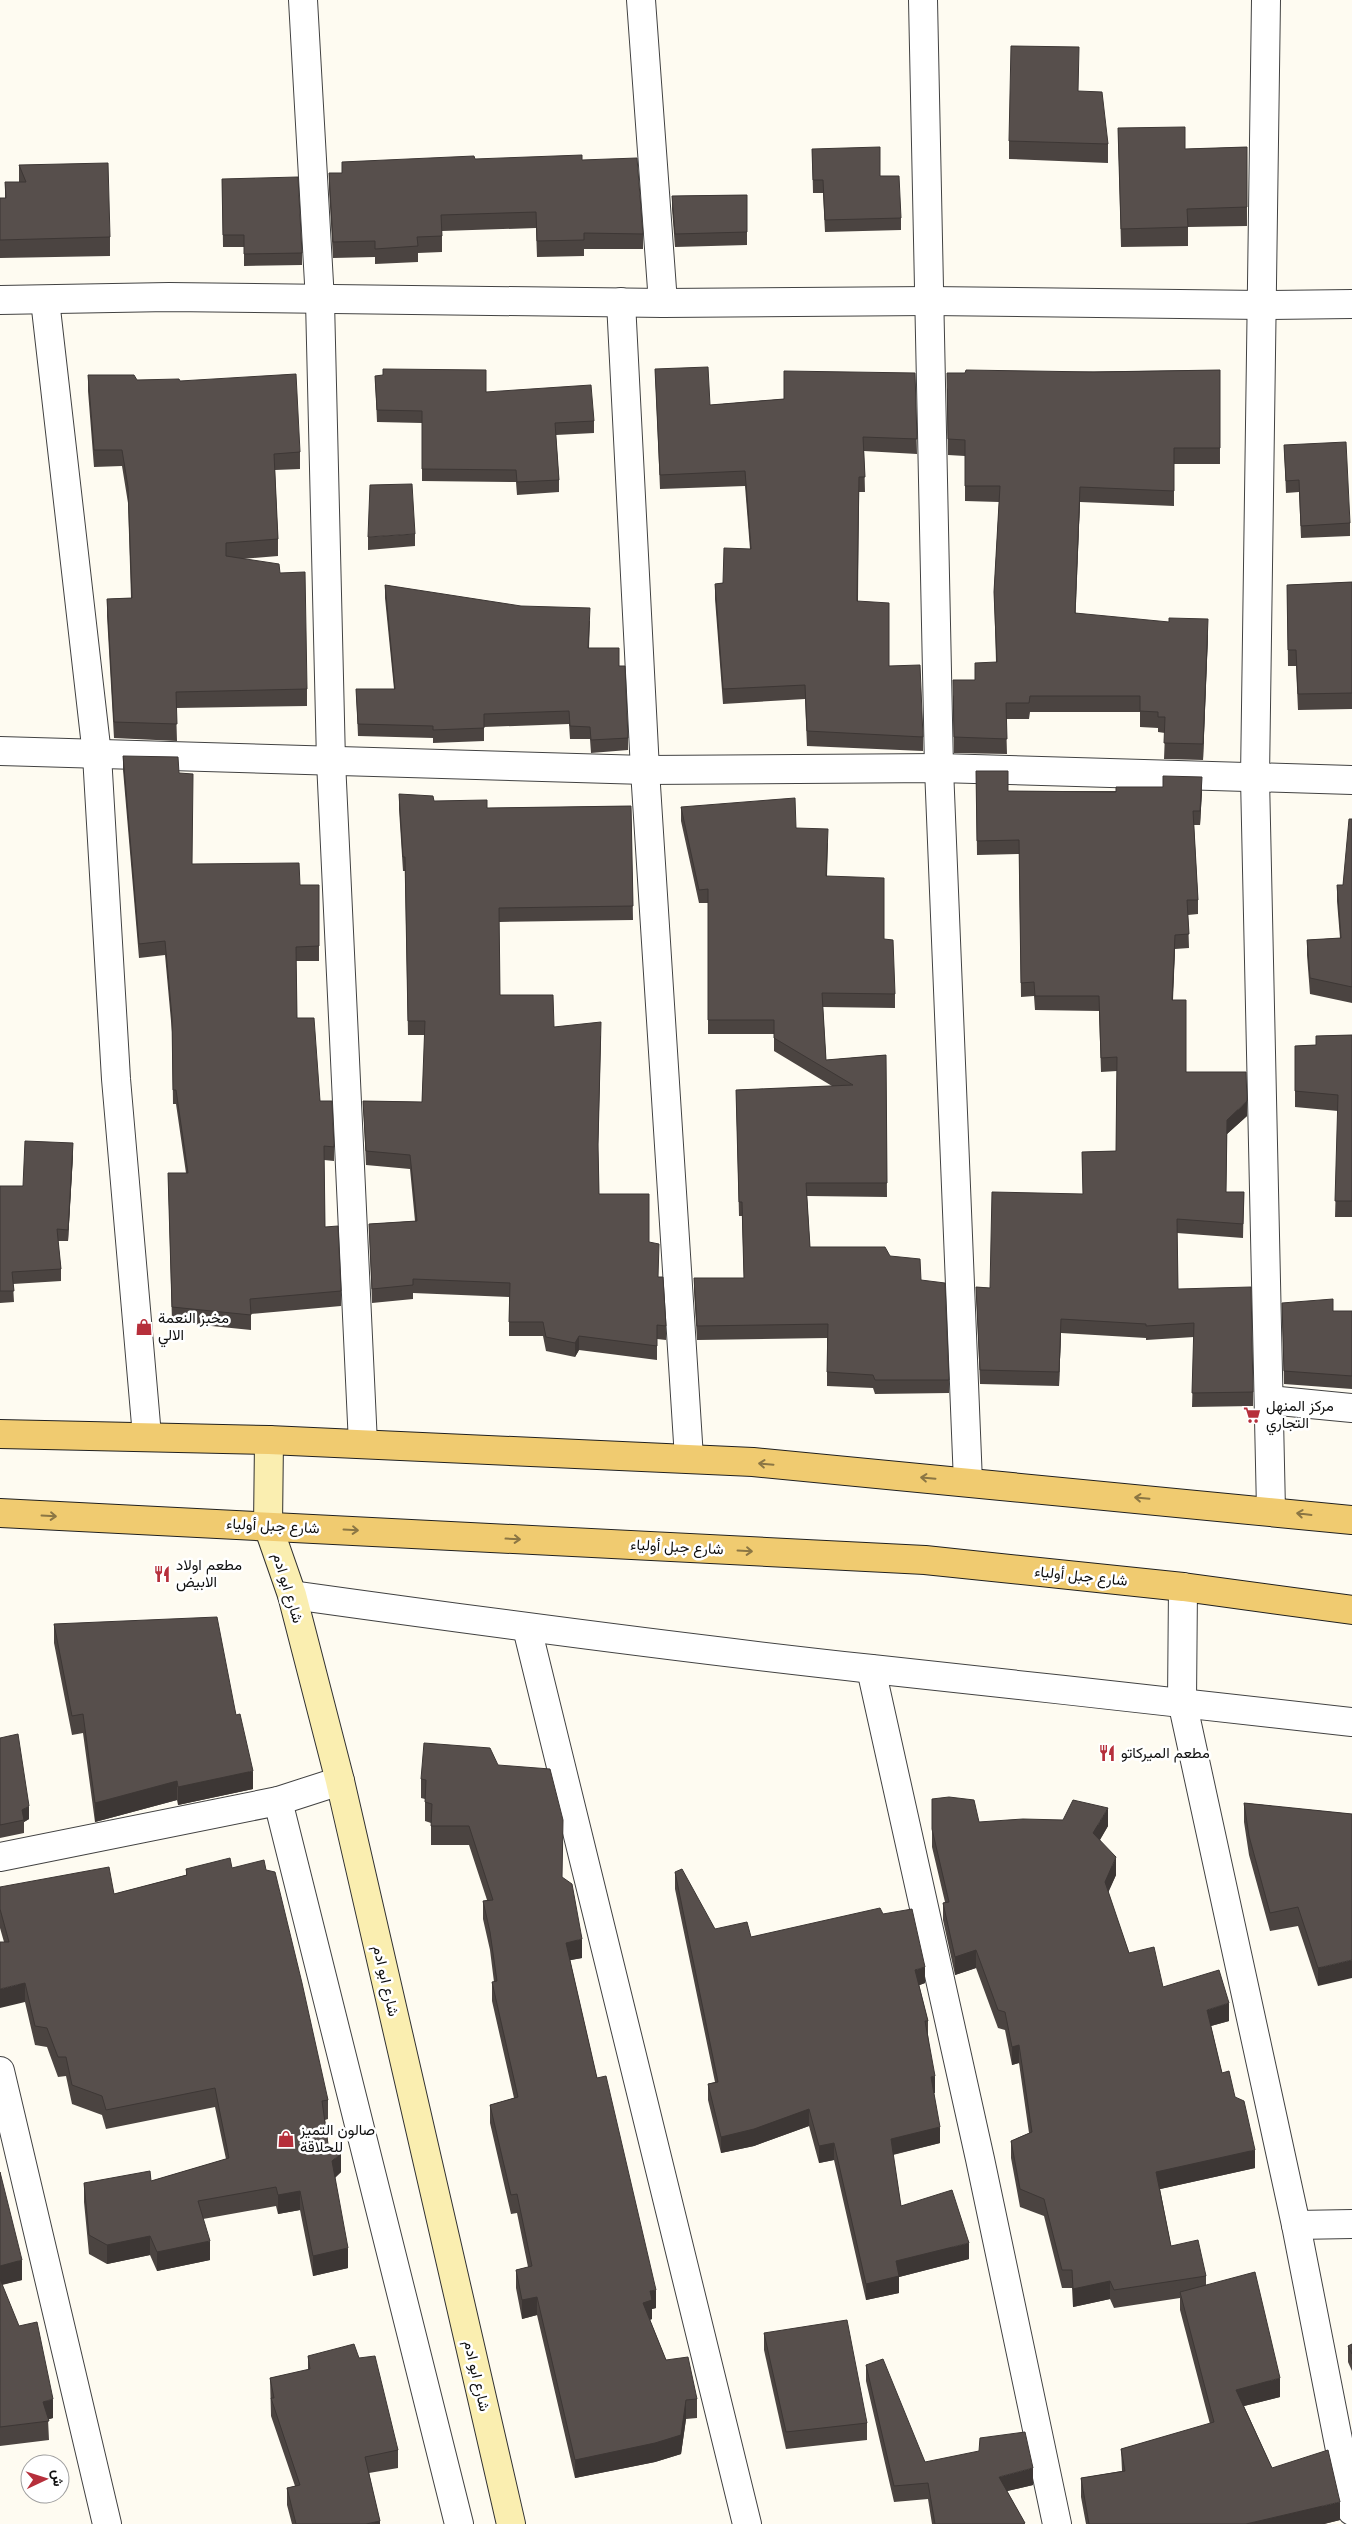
<svg xmlns="http://www.w3.org/2000/svg" width="1352" height="2524" font-family="Georgia,Vazirmatn,serif">
<style>
.lines{fill:none;stroke-linecap:round;stroke-linejoin:round}
.street-casing{stroke:#424242;stroke-width:30}
.secondary-casing{stroke:#313131;stroke-width:30}
.primary-casing{stroke:#202020;stroke-width:30}
.street{stroke:#fff;stroke-width:28}
.secondary{stroke:#faeeb0;stroke-width:28}
.primary{stroke:#f0cb70;stroke-width:28}
.wall{fill:#4b4441}
.shaded-wall{fill:#3d3735}
.building{fill:#574f4c;stroke:#3d3735}
.oneway{stroke:#8b7644}
.labels{text-anchor:middle;stroke-width:5;stroke-linejoin:round;paint-order:stroke}
.poi-label{font-size:15px;fill:#0f0f0f;stroke:#fff;text-anchor:start}
.street-label{font-size:15px;fill:#0f0f0f;stroke:#fff}
</style>
<rect width="100%" height="100%" fill="#fefbf1"/>
<g class="lines">
<g class="street-casing">
<g id="street">
<polyline points="303,0 320,301 331,761 363,1444"/>
<polyline points="641,0 663,303"/>
<polyline points="923,0 939,768 968,1482"/>
<polyline points="1266,0 1255,778 1271,1510"/>
<polyline points="0,300 169,297 663,303 930,301 1262,305 1352,304"/>
<polyline points="45,300 97,755 116,1079 147,1436"/>
<polyline points="621,302 645,770 689,1458"/>
<polyline points="0,751 645,770 939,768 1352,780"/>
<polyline points="1269,1400 1352,1408"/>
<polyline points="1183,1587 1182,1701 1296,2225 1352,2511"/>
<path d="M292,1595C485,1622 678,1648 872,1669C1032,1687 1192,1703 1352,1722"/>
<polyline points="527,1628 747,2524"/>
<polyline points="871,1669 980,2159 1057,2524"/>
<polyline points="278,1801 459,2524"/>
<polyline points="0,1857 278,1801 340,1781"/>
<polyline points="0,2071 107,2524"/>
<polyline points="1296,2225 1352,2224"/>
</g>
</g>
<g class="secondary-casing">
<polyline id="secondary" points="269,1440 268,1526 292,1595 340,1781 511,2524"/>
</g>
<g class="primary-casing">
<g id="primary">
<polyline points="0,1434 269,1440 753,1462 1352,1520"/>
<polyline points="0,1513 925,1560 1183,1587 1352,1610"/>
</g>
</g>
<use href="#street" class="street"/>
<use href="#secondary" class="secondary"/>
<use href="#primary" class="primary"/>
</g>
<g class="wall">
<polygon points="1079,92 1108,144 1108,163 1009,159 1009,141"/>
<polygon points="1118,128 1185,149 1247,147 1247,226 1188,227 1188,246 1121,247"/>
<polygon points="812,149 880,176 901,218 901,230 825,232 823,193 813,193"/>
<polygon points="475,159 582,160 643,234 643,249 584,249 584,256 537,257 536,228 442,231 442,252 418,253 418,262 375,264 375,257 333,258 329,189 329,173 342,173 342,162"/>
<polygon points="19,165 110,237 110,256 0,258 0,198 5,198 5,182 19,182"/>
<polygon points="222,179 302,253 302,265 244,266 244,247 223,247"/>
<polygon points="747,195 747,245 675,247 672,209 672,196"/>
<polygon points="655,369 710,405 784,399 915,373 917,454 864,451 865,492 859,492 858,601 923,737 923,751 807,746 805,699 723,704 715,599 715,584 723,583 750,549 745,486 660,489"/>
<polygon points="1220,370 1220,464 1174,464 1174,506 1080,502 1075,613 1208,635 1203,760 1164,759 1165,733 1158,732 1158,728 1140,727 1140,712 1030,712 1029,719 1006,719 1007,754 954,753 953,696 975,680 996,662 994,592 999,502 965,501 965,456 948,455 947,389 965,373"/>
<polygon points="88,375 137,380 180,381 300,452 300,469 275,470 278,539 278,556 242,559 280,573 307,689 307,706 176,708 177,741 114,738 107,616 107,599 131,598 128,503 122,466 94,467 88,391"/>
<polygon points="375,376 486,392 594,421 594,433 556,435 559,480 559,492 517,495 516,482 422,481 422,423 377,422"/>
<polygon points="1284,445 1350,523 1350,536 1301,538 1299,492 1286,493"/>
<polygon points="415,534 415,546 368,550 368,537"/>
<polygon points="1352,582 1352,709 1298,710 1296,666 1288,666 1287,585"/>
<polygon points="385,585 590,621 589,648 619,666 628,738 628,750 591,753 590,739 570,739 569,724 484,727 484,741 433,743 433,738 358,736 356,689 394,689 385,598"/>
<polygon points="123,756 179,773 192,864 300,885 319,885 319,961 296,961 297,1018 320,1101 334,1147 334,1161 324,1160 325,1227 341,1291 341,1306 251,1314 251,1330 172,1322 168,1173 186,1173 176,1104 173,1104 172,1032 165,955 139,958 123,770"/>
<polygon points="976,771 1008,791 1202,791 1200,825 1194,825 1198,900 1198,914 1188,915 1189,948 1175,949 1173,1000 1186,1072 1247,1116 1227,1134 1226,1192 1244,1192 1243,1238 1177,1233 1178,1289 1253,1392 1253,1406 1192,1407 1194,1337 1146,1340 1146,1338 1061,1333 1059,1386 980,1384 976,1287 990,1288 1083,1194 1082,1152 1116,1151 1117,1071 1101,1072 1099,1011 1035,1010 1034,996 1021,997 1019,854 977,855"/>
<polygon points="399,794 434,801 487,808 631,806 633,920 499,922 500,995 554,1027 601,1036 598,1150 599,1194 649,1242 658,1277 666,1326 666,1340 657,1339 657,1360 579,1350 575,1357 546,1351 543,1336 509,1336 509,1297 413,1293 413,1299 372,1303 369,1224 415,1221 410,1169 366,1165 363,1101 422,1102 425,1035 408,1035 405,871 403,871 399,809"/>
<polygon points="681,807 796,828 828,843 827,876 884,939 895,994 895,1008 823,1007 826,1060 886,1055 887,1197 807,1196 810,1247 890,1256 921,1280 949,1380 949,1393 875,1394 873,1388 827,1386 827,1338 697,1340 694,1291 694,1278 744,1278 742,1216 739,1216 736,1090 832,1086 774,1051 774,1034 708,1034 708,903 699,903 681,821"/>
<polygon points="1352,819 1352,1003 1310,994 1307,955 1307,940 1340,938 1337,901 1337,885 1343,885"/>
<polygon points="1352,1035 1352,1217 1335,1217 1338,1111 1295,1107 1295,1046 1316,1045 1316,1036"/>
<polygon points="73,1155 68,1241 58,1241 61,1269 61,1281 13,1284 14,1302 0,1303 0,1186 23,1186"/>
<polygon points="1282,1303 1333,1311 1352,1311 1352,1389 1284,1384"/>
<polygon points="54,1624 236,1715 253,1789 178,1805 177,1800 95,1822 83,1733 72,1735 54,1643"/>
<polygon points="0,1738 29,1819 24,1822 24,1833 0,1838"/>
<polygon points="498,1765 562,1878 582,1958 570,1960 597,2078 656,2308 652,2309 652,2319 650,2320 666,2360 697,2399 697,2418 686,2419 681,2454 655,2462 575,2478 537,2315 522,2319 516,2288 516,2270 528,2267 517,2213 511,2214 490,2123 490,2105 514,2098 492,2001 492,1982 494,1982 490,1950 483,1919 483,1901 487,1900 469,1845 431,1845 431,1823 425,1821 425,1799 421,1798 421,1779"/>
<polygon points="932,1799 979,1822 1108,1826 1100,1840 1116,1875 1108,1892 1129,1953 1163,1987 1229,2021 1211,2026 1222,2073 1235,2097 1255,2168 1160,2189 1171,2246 1206,2276 1206,2285 1280,2397 1244,2406 1272,2468 1340,2520 1324,2524 1086,2524 1081,2497 1081,2478 1122,2471 1121,2449 1210,2424 1180,2310 1180,2298 1114,2308 1110,2299 1073,2307 1072,2288 1062,2288 1044,2216 1020,2207 1011,2158 1011,2141 1029,2133 1019,2063 1012,2065 1005,2030 998,2028 976,1968 955,1975 943,1920 943,1903 945,1902 932,1847"/>
<polygon points="1244,1803 1352,1814 1318,1986 1298,1926 1270,1931 1249,1855 1244,1822"/>
<polygon points="232,1868 328,2100 328,2119 325,2120 328,2144 341,2172 335,2178 348,2268 313,2276 300,2210 278,2214 276,2206 203,2219 210,2260 157,2271 150,2255 107,2264 89,2254 84,2202 84,2183 151,2181 226,2159 215,2107 106,2129 102,2115 72,2104 66,2076 58,2077 47,2047 35,2045 25,2002 4,1942 0,1928 0,1887 114,1894 186,1875 186,1869"/>
<polygon points="675,1872 715,1929 751,1937 883,1914 925,1983 919,1985 928,2021 928,2035 935,2093 934,2093 940,2143 893,2155 901,2206 969,2259 899,2277 899,2293 866,2300 834,2160 819,2163 809,2126 754,2146 721,2153 708,2100 708,2084 715,2082 675,1889"/>
<polygon points="0,2172 22,2280 2,2285 53,2418 48,2419 49,2440 0,2446"/>
<polygon points="764,2333 867,2423 867,2440 786,2449 764,2350"/>
<polygon points="1352,2344 1352,2371 1348,2362 1348,2346"/>
<polygon points="308,2356 359,2358 398,2450 398,2468 369,2473 380,2524 292,2524 287,2505 287,2488 295,2486 271,2416 270,2378 308,2370"/>
<polygon points="866,2365 925,2462 1033,2485 1007,2491 1025,2524 932,2524 928,2499 894,2502 866,2381"/>
</g>
<g class="shaded-wall">
<polygon points="1080,487 1080,502 1075,629 1075,613"/>
<polygon points="1208,619 1208,635 1203,760 1203,744"/>
<polygon points="1202,777 1202,791 1200,825 1200,811"/>
<polygon points="1175,935 1175,949 1172,1014 1172,1000"/>
<polygon points="1247,1101 1247,1116 1227,1134 1227,1120"/>
<polygon points="73,1143 73,1155 68,1241 68,1230"/>
<polygon points="1061,1319 1061,1333 1059,1386 1059,1372"/>
<polygon points="579,1336 579,1350 575,1357 575,1343"/>
<polygon points="253,1771 253,1789 178,1805 178,1787"/>
<polygon points="177,1781 177,1800 95,1822 95,1803"/>
<polygon points="29,1806 29,1819 24,1822 22,1810"/>
<polygon points="1108,1808 1108,1826 1093,1851 1093,1833"/>
<polygon points="1116,1857 1116,1875 1105,1900 1105,1882"/>
<polygon points="582,1939 582,1958 566,1961 566,1943"/>
<polygon points="976,1950 976,1968 955,1975 955,1957"/>
<polygon points="1352,1960 1352,1978 1318,1986 1318,1968"/>
<polygon points="925,1967 925,1983 915,1987 915,1970"/>
<polygon points="25,1983 25,2002 0,2008 0,1989"/>
<polygon points="1229,2003 1229,2021 1207,2027 1207,2010"/>
<polygon points="1019,2045 1019,2063 1012,2065 1012,2047"/>
<polygon points="935,2076 935,2093 931,2094 931,2077"/>
<polygon points="809,2109 809,2126 754,2146 721,2153 721,2137"/>
<polygon points="940,2127 940,2143 891,2155 891,2139"/>
<polygon points="834,2143 834,2160 819,2163 819,2146"/>
<polygon points="1255,2150 1255,2168 1156,2190 1156,2172"/>
<polygon points="341,2153 341,2172 332,2180 332,2161"/>
<polygon points="300,2191 300,2210 278,2214 278,2195"/>
<polygon points="150,2236 150,2255 107,2264 107,2245"/>
<polygon points="210,2241 210,2260 157,2271 157,2252"/>
<polygon points="969,2243 969,2259 899,2277 899,2293 866,2300 866,2284 896,2261"/>
<polygon points="348,2248 348,2268 313,2276 313,2256"/>
<polygon points="22,2260 22,2280 0,2285 0,2266"/>
<polygon points="1110,2281 1110,2299 1073,2307 1073,2289"/>
<polygon points="656,2290 656,2308 652,2309 652,2319 643,2321 643,2303 650,2291"/>
<polygon points="537,2297 537,2315 522,2319 522,2300"/>
<polygon points="1280,2378 1280,2397 1236,2408 1236,2390"/>
<polygon points="53,2399 53,2418 43,2421 43,2402"/>
<polygon points="686,2400 686,2419 681,2454 655,2462 575,2478 575,2460"/>
<polygon points="1033,2468 1033,2485 999,2493 999,2477"/>
<polygon points="1340,2502 1340,2520 1324,2524 1246,2524"/>
<polygon points="380,2521 380,2524 366,2524"/>
</g>
<g class="building">
<polygon points="1011,46 1079,47 1078,91 1102,92 1108,144 1009,141"/>
<polygon points="1185,127 1185,149 1247,147 1247,207 1187,209 1188,227 1121,229 1118,128"/>
<polygon points="880,147 880,176 899,176 901,218 825,220 823,180 813,180 812,149"/>
<polygon points="582,155 582,160 637,158 643,234 584,233 584,240 537,241 536,212 441,215 442,236 417,237 418,246 375,249 375,241 333,242 329,173 342,173 342,162 474,156 475,159"/>
<polygon points="108,163 110,237 0,240 0,198 6,198 5,182 26,182 19,165"/>
<polygon points="298,177 302,253 244,254 244,235 223,235 222,179"/>
<polygon points="747,195 747,232 675,234 672,196"/>
<polygon points="708,367 710,405 784,399 784,371 915,373 917,439 863,437 865,477 859,477 857,601 889,603 889,666 920,665 923,737 807,731 805,685 723,689 715,584 723,583 724,548 751,549 745,471 660,475 655,369"/>
<polygon points="383,369 486,370 486,392 591,385 594,421 555,423 559,480 517,482 516,470 422,469 422,411 377,410 375,376 383,375"/>
<polygon points="966,370 1094,372 1220,370 1220,448 1174,448 1174,491 1080,487 1075,613 1169,622 1169,618 1208,619 1203,744 1164,743 1165,717 1158,717 1158,712 1140,711 1140,696 1030,696 1029,703 1006,703 1007,739 954,737 953,680 975,680 975,663 997,662 994,592 1000,486 965,486 965,440 948,439 947,373 965,373"/>
<polygon points="296,374 300,452 274,454 278,539 226,543 226,556 279,564 280,573 305,572 307,689 176,692 177,724 114,722 107,599 132,598 128,487 122,450 94,450 88,375 134,375 137,380 179,379 180,381"/>
<polygon points="1346,442 1350,523 1301,526 1299,480 1286,481 1284,445"/>
<polygon points="412,484 415,534 368,537 370,485"/>
<polygon points="1352,582 1352,693 1298,694 1296,650 1288,650 1287,585"/>
<polygon points="385,585 521,606 590,608 588,648 619,648 619,666 625,666 628,738 591,740 590,727 570,726 569,711 484,714 484,728 433,730 433,726 358,724 356,689 395,689"/>
<polygon points="123,756 178,757 179,773 193,774 192,864 299,863 300,885 319,885 319,946 296,947 297,1018 314,1018 320,1101 332,1101 334,1147 324,1146 325,1227 338,1226 341,1291 250,1299 251,1315 172,1307 168,1173 188,1173 176,1090 173,1090 172,1018 165,941 139,944"/>
<polygon points="976,771 1008,771 1008,791 1116,792 1116,787 1163,787 1163,776 1202,777 1200,811 1193,811 1198,900 1187,900 1189,934 1175,935 1172,1000 1186,1000 1186,1072 1246,1072 1247,1101 1227,1120 1226,1192 1244,1192 1243,1224 1177,1219 1178,1289 1251,1287 1253,1392 1192,1393 1194,1323 1146,1326 1146,1324 1061,1319 1059,1372 980,1370 976,1287 990,1288 992,1192 1083,1194 1082,1152 1116,1151 1117,1057 1101,1058 1099,996 1035,996 1034,982 1021,983 1019,840 977,841"/>
<polygon points="399,794 433,796 434,801 487,800 487,808 631,806 633,906 499,908 500,995 553,995 554,1027 601,1022 598,1144 599,1194 649,1194 649,1242 659,1244 658,1277 663,1277 666,1326 657,1325 657,1346 579,1336 575,1343 546,1337 543,1322 509,1322 510,1283 413,1279 413,1285 372,1289 369,1224 417,1221 410,1155 366,1151 363,1101 422,1102 425,1021 408,1021 405,857 403,857"/>
<polygon points="795,798 796,828 828,829 826,876 884,878 884,939 893,940 895,994 822,993 826,1060 886,1055 887,1183 806,1183 810,1247 885,1247 890,1256 920,1259 921,1280 945,1283 949,1380 875,1380 873,1375 827,1372 828,1324 697,1326 694,1278 744,1278 742,1202 739,1202 736,1090 853,1085 774,1038 774,1020 708,1020 708,889 699,890 681,807"/>
<polygon points="1349,819 1352,819 1352,987 1310,978 1307,940 1341,938 1337,885 1343,885"/>
<polygon points="1352,1035 1352,1201 1335,1201 1338,1095 1295,1091 1295,1046 1316,1045 1316,1036"/>
<polygon points="25,1141 73,1143 68,1230 57,1229 61,1269 12,1272 14,1291 0,1291 0,1186 23,1186"/>
<polygon points="1333,1299 1333,1311 1352,1311 1352,1376 1284,1371 1282,1303"/>
<polygon points="217,1617 236,1715 240,1714 253,1771 178,1787 177,1781 95,1803 83,1714 72,1716 54,1624"/>
<polygon points="18,1734 29,1806 22,1810 24,1820 0,1825 0,1738"/>
<polygon points="424,1743 490,1748 498,1765 550,1769 563,1820 562,1877 572,1884 582,1939 566,1943 597,2078 606,2076 656,2290 650,2291 652,2300 643,2303 666,2360 688,2357 697,2399 686,2400 681,2435 655,2443 575,2460 537,2297 522,2300 516,2270 532,2266 517,2194 511,2195 490,2105 518,2097 492,1982 497,1981 490,1932 483,1901 493,1900 469,1826 431,1826 432,1804 425,1802 426,1780 421,1779"/>
<polygon points="949,1797 974,1800 979,1822 1023,1819 1063,1820 1073,1800 1108,1808 1093,1833 1116,1857 1105,1882 1129,1953 1154,1947 1163,1987 1219,1970 1229,2003 1207,2010 1222,2073 1229,2071 1235,2097 1244,2101 1255,2150 1156,2172 1171,2246 1198,2240 1206,2276 1114,2290 1110,2281 1073,2289 1072,2270 1062,2270 1044,2199 1020,2189 1011,2141 1032,2132 1019,2045 1012,2047 1005,2012 998,2010 976,1950 955,1957 943,1903 949,1902 932,1829 932,1799"/>
<polygon points="1244,1803 1352,1814 1352,1960 1318,1968 1298,1907 1270,1913 1249,1836"/>
<polygon points="230,1858 232,1868 264,1860 266,1870 275,1872 302,1983 328,2100 322,2101 328,2144 341,2153 332,2161 348,2248 313,2256 300,2191 278,2195 276,2187 198,2201 210,2241 157,2252 150,2236 107,2245 89,2235 84,2183 150,2171 151,2181 229,2158 215,2088 106,2110 102,2096 72,2085 66,2057 58,2057 47,2028 35,2026 25,1983 0,1989 0,1942 9,1942 0,1909 0,1887 109,1867 114,1894 187,1875 186,1869"/>
<polygon points="682,1869 715,1929 747,1922 751,1937 880,1908 883,1914 912,1909 925,1967 915,1970 928,2021 925,2021 935,2076 931,2077 940,2127 891,2139 901,2206 952,2190 969,2243 896,2261 899,2276 866,2284 834,2143 819,2146 809,2109 754,2129 721,2137 708,2084 718,2082 675,1872"/>
<polygon points="0,2172 22,2260 0,2266"/>
<polygon points="1255,2272 1280,2378 1236,2390 1272,2468 1328,2450 1340,2502 1246,2524 1089,2524 1081,2478 1125,2471 1121,2449 1214,2422 1180,2292"/>
<polygon points="0,2279 19,2326 37,2322 53,2399 43,2402 49,2421 0,2427"/>
<polygon points="847,2320 867,2423 786,2432 764,2333"/>
<polygon points="354,2344 359,2358 375,2356 398,2450 365,2457 380,2521 366,2524 296,2524 287,2488 300,2485 271,2398 274,2398 270,2378 310,2369 308,2356"/>
<polygon points="1352,2344 1352,2354 1348,2346"/>
<polygon points="883,2359 925,2462 979,2451 980,2438 1025,2432 1033,2468 999,2477 1025,2523 1023,2524 935,2524 928,2483 894,2486 866,2365"/>
</g>
<defs><path id="oneway-shaft" d="M-6 0H5M1.5-3L5.5 0L1.5 3" fill="none" stroke-width="1.6" stroke-linecap="round" stroke-linejoin="round" transform="scale(1.25)"/></defs>
<g class="oneway">
<use href="#oneway-shaft" transform="translate(766 1464) rotate(-175)"/>
<use href="#oneway-shaft" transform="translate(928 1478) rotate(-175)"/>
<use href="#oneway-shaft" transform="translate(1142 1498) rotate(-175)"/>
<use href="#oneway-shaft" transform="translate(1304 1514) rotate(-173)"/>
<use href="#oneway-shaft" transform="translate(49 1516) rotate(3)"/>
<use href="#oneway-shaft" transform="translate(351 1530) rotate(3)"/>
<use href="#oneway-shaft" transform="translate(513 1539) rotate(3)"/>
<use href="#oneway-shaft" transform="translate(745 1551) rotate(3)"/>
</g>
<defs>
<g id="shop-bare" transform="scale(1.35)"><path d="M-5-2.5h2.3a2.7 3.5 0 0 1 5.4 0H5L5.5 6h-11ZM-1.5-2.5h3a1.5 2.3 0 0 0-3 0Z" fill="#b62f3b" stroke="#fff" stroke-width="2.5" paint-order="stroke"/></g>
<g id="supermarket-bare" transform="scale(1.35)"><path d="M-6-5.5h2.5l.6 2H6L4.5 2H-2.5L-4.4-4H-6ZM-1.5 3.2a1.3 1.3 0 1 0 .1 0ZM3 3.2a1.3 1.3 0 1 0 .1 0Z" fill="#b62f3b" stroke="#fff" stroke-width="2.5" paint-order="stroke"/></g>
<g id="restaurant-bare" transform="scale(1.35)"><path d="M-5-6h1v4h1v-4h1v4h1v-4h1v5L-1.5 .5V6h-2V.5L-5-1ZM5-6V6H3V1.5H1.5Q1.5-4 5-6Z" fill="#b62f3b" stroke="#fff" stroke-width="2.5" paint-order="stroke"/></g>
</defs>
<g fill-rule="evenodd">
<use href="#shop-bare" x="144" y="1327"/>
<use href="#supermarket-bare" x="1252" y="1415"/>
<use href="#restaurant-bare" x="162" y="1574"/>
<use href="#restaurant-bare" x="1107" y="1753"/>
<use href="#shop-bare" x="286" y="2139"/>
</g>
<g class="labels">
<g class="poi-label">
<text x="158" y="1323">مخبز النعمة<tspan x="158" dy="17">الالي</tspan></text>
<text x="1266" y="1411">مركز المنهل<tspan x="1266" dy="17">التجاري</tspan></text>
<text x="176" y="1570">مطعم اولاد<tspan x="176" dy="17">الابيض</tspan></text>
<text x="1121" y="1758">مطعم الميركاتو</text>
<text x="300" y="2135">صالون التميز<tspan x="300" dy="17">للحلاقة</tspan></text>
</g>
<g class="street-label">
<text transform="translate(273 1526) rotate(3)" y="5">شارع جبل أولياء</text>
<text transform="translate(677 1547) rotate(3)" y="5">شارع جبل أولياء</text>
<text transform="translate(1081 1576) rotate(6)" y="5">شارع جبل أولياء</text>
<text transform="translate(288 1588) rotate(73)" y="5">شارع ابو ادم</text>
<text transform="translate(386 1981) rotate(77)" y="5">شارع ابو ادم</text>
<text transform="translate(477 2376) rotate(77)" y="5">شارع ابو ادم</text>
</g>
</g>
<g transform="translate(45 2479) rotate(86)"><circle r="24" fill="#ffffff" stroke="#9f9f9f"/>
<path d="M0-4L9 19L0 12L-9 19Z" fill="#b62f3b"/>
<text y="-8" font-size="14" font-weight="bold" text-anchor="middle" fill="#0f0f0f">ش</text>
</g>
</svg>
